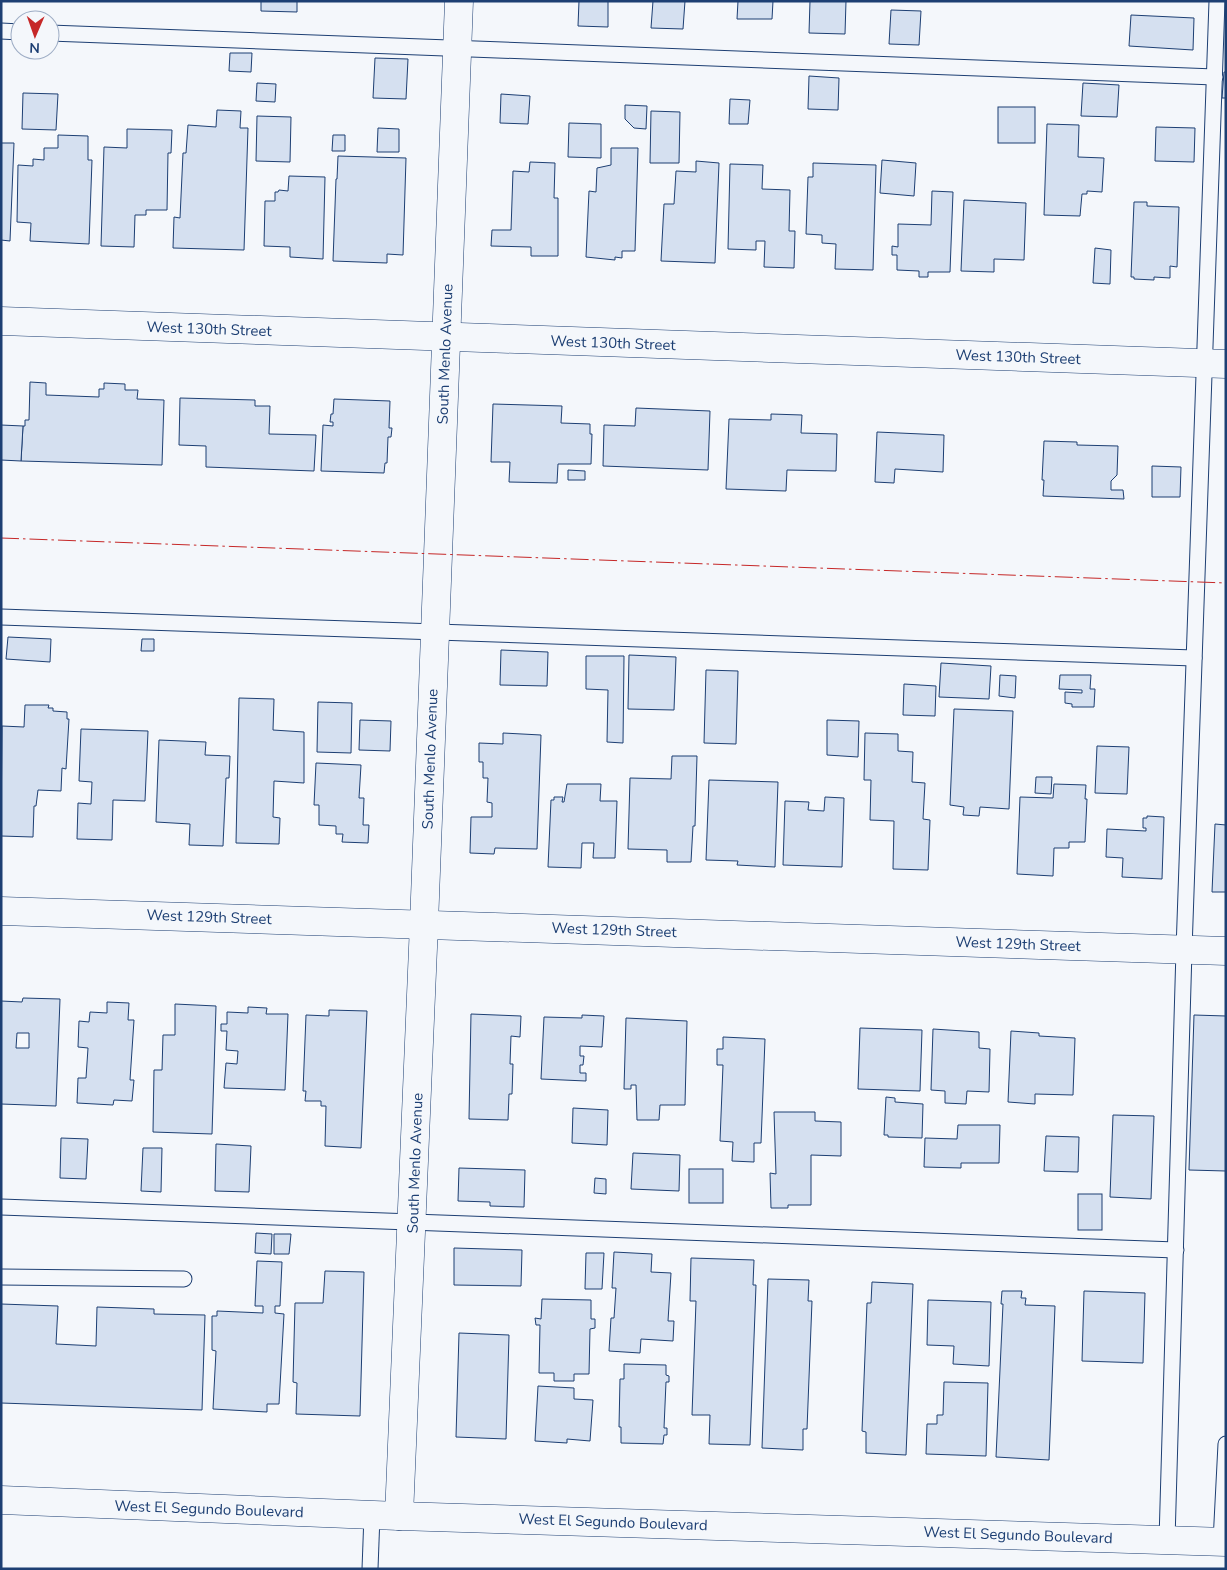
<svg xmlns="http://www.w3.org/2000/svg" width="1227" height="1570" font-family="'Nunito Sans',sans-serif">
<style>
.building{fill:#d5e0f0;stroke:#1d3f73;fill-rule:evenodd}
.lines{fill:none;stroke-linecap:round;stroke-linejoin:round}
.lane-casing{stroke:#1d3f73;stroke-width:17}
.street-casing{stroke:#1d3f73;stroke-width:29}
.primary-casing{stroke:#1d3f73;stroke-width:29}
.lane{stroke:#f4f7fb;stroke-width:15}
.street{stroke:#f4f7fb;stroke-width:28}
.primary{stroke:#f4f7fb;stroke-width:28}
.power{stroke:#c62828;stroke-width:1;stroke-dasharray:18 4 2.5 4;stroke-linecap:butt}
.labels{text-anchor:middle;stroke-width:4;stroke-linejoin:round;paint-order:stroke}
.street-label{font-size:15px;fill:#1d3f73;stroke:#f4f7fb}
</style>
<rect width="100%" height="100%" fill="#f4f7fb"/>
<g class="building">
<polygon points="261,1 297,1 297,12 261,11"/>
<polygon points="579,1 608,1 608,27 578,26"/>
<polygon points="653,1 685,1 683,29 651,28"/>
<polygon points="738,1 773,1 772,19 737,19"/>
<polygon points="810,1 846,1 845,34 809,33"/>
<polygon points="891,10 921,11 919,45 889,44"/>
<polygon points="1131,15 1194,18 1193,50 1129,46"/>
<polygon points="230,53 252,53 251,72 229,71"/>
<polygon points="375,58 408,59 406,99 373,98"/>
<polygon points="1224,72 1226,72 1226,98 1222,98"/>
<polygon points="809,76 839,78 838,110 808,109"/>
<polygon points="257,83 276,84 275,102 256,101"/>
<polygon points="1083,83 1119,85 1117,117 1081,116"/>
<polygon points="23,93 58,94 56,130 22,129"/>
<polygon points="501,94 530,96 528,124 500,123"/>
<polygon points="730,99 750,100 748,124 729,124"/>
<polygon points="625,105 647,106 646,129 634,128 625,119"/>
<rect x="998" y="107" width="37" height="36"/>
<polygon points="217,110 241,111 240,128 248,128 244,250 173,248 174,217 180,218 183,153 186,153 188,125 216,127"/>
<polygon points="651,111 680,112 679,163 650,163"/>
<polygon points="257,116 291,117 290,162 256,161"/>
<polygon points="569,123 601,124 601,158 568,157"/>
<polygon points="1047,124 1079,125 1078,157 1104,158 1102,192 1087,191 1087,194 1082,194 1080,216 1044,215"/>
<polygon points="1156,127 1195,128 1194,162 1155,161"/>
<polygon points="378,128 399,129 399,152 377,152"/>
<polygon points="127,129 172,130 171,153 168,153 167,210 146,210 146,215 135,215 134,247 101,246 104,147 127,148"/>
<polygon points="58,135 88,136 88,160 92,160 89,244 30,241 31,223 17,222 18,165 33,166 33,159 44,160 44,148 58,148"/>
<polygon points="333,135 345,135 345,151 332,151"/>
<polygon points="1,143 14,143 10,241 1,240"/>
<polygon points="611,148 638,148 635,251 622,251 622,258 615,257 615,260 586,257 589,191 596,192 597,168 611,165"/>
<polygon points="338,156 406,158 403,255 387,254 387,263 333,261 336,179 337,179"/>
<polygon points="882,160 916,163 914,196 880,193"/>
<polygon points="696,161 719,163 715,263 661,261 664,204 674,204 676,171 696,172"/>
<polygon points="530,162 555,163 554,198 558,198 558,256 531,256 531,247 491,246 492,230 511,230 513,171 529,172"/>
<polygon points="813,163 876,165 873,270 835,269 836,244 822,243 822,235 806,234 808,177 813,177"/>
<polygon points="730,164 763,165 762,189 790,190 789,231 795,231 794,268 764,267 765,241 756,241 756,250 728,249"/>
<polygon points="289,176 325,177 323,259 290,257 290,247 264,246 265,201 275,201 275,192 278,192 279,190 288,191"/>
<polygon points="932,191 953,192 950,272 928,272 928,277 919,277 919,271 897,270 897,255 892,255 892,246 898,247 898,224 931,225"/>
<polygon points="964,200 1026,203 1024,260 994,259 994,272 961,271"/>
<polygon points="1134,202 1147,202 1147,206 1179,207 1177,267 1170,266 1170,278 1154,277 1154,280 1134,279 1134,277 1131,277"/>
<polygon points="1095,248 1111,250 1110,284 1093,283"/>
<polygon points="30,382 46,383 46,395 99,397 99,389 104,389 104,383 125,384 125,390 138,390 137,399 164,400 162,465 21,461 23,426 25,426 25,420 29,420"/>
<polygon points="180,398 255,400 255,406 270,406 269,434 316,435 314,471 206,467 206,446 179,445"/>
<polygon points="334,399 390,401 389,428 392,428 391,437 388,437 387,463 385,463 384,473 321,471 323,425 333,426 333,422 330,422 331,414 333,414"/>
<polygon points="493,404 562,406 561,423 590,424 590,434 592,434 591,464 558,464 557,483 509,482 510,462 491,462"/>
<polygon points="636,408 710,411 708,470 603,466 604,425 635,426"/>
<polygon points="771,414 802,415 801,433 837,434 836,471 787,470 786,491 726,489 729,419 771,420"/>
<polygon points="1,425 23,426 21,461 1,460"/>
<polygon points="877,432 944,435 943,472 895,469 894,483 875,482"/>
<polygon points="1044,441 1077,442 1077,445 1118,446 1117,475 1111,481 1111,490 1123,490 1124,499 1043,496 1044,480 1042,480"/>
<polygon points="1152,466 1181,467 1180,497 1152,497"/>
<polygon points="568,470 585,471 585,480 568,480"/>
<polygon points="8,637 51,639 50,662 6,659"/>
<polygon points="142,639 154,639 154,651 141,651"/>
<polygon points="501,650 548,652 547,686 500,685"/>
<polygon points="629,655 676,657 674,710 628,709"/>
<polygon points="586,656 624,656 623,743 607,742 608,690 586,689"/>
<polygon points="941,663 991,666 989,699 939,697"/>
<polygon points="706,670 738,671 736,744 704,743"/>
<polygon points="1000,675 1016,676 1015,698 999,696"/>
<polygon points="1060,675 1091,675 1090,689 1095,689 1094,707 1072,707 1072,704 1065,703 1065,692 1082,693 1082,690 1059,689"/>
<polygon points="904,684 936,686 935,716 903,715"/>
<polygon points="239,698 274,699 273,730 304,732 304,783 274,781 273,817 280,818 279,844 236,843"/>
<polygon points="318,702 352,703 351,753 317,752"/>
<polygon points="25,705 49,705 48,708 53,708 53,711 67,712 67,719 69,719 66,769 62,768 61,791 38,790 36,806 34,806 33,837 1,836 2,726 24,727"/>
<polygon points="954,709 1013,711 1009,809 980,807 979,816 963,815 964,807 950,805"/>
<polygon points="360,720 391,721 390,751 359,750"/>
<polygon points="827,720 859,721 858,757 827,755"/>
<polygon points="81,729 148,731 145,801 113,800 112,840 77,839 78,803 91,804 92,782 79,781"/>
<polygon points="503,733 541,735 537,849 495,848 494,854 470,853 471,817 492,817 492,803 487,802 488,778 483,778 483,762 479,762 479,743 503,744"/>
<polygon points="865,733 898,734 898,751 913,752 912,782 925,783 923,819 930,820 928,870 893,869 894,821 870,820 871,780 864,780"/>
<polygon points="159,740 206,742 205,755 230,756 229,778 226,778 223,846 189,845 190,824 156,822"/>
<polygon points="1097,746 1129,747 1127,794 1095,793"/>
<polygon points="672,756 697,756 695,826 693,826 691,862 667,862 667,850 628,849 630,778 671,779"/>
<polygon points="316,763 361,765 359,798 364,798 363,825 369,825 368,843 342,842 343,834 336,834 336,826 319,825 319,805 314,805"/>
<polygon points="1036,777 1052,777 1051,794 1035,793"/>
<polygon points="709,780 778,782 775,867 737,865 738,861 706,860"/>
<polygon points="567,784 601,784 600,801 617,801 615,858 593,858 594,843 582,843 581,868 548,867 551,800 554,800 554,797 563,797 562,802 564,802"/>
<polygon points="1054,784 1086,785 1085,799 1087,799 1085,842 1069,842 1069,848 1054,848 1053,876 1017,874 1020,797 1053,798"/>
<polygon points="825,797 844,798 842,867 783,865 785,801 809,802 808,810 824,811"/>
<polygon points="1147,816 1164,817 1162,879 1122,877 1123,858 1106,857 1107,829 1146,831 1146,828 1143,828 1143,818 1147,818"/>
<polygon points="1215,824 1226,825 1226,892 1212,892"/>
<path d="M23,998L60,999L56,1106L1,1104V1001L22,1002ZM17,1033H29V1048H16Z"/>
<polygon points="107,1002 129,1003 128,1020 134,1020 130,1080 134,1080 132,1101 114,1100 113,1105 77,1103 78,1078 86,1078 88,1048 78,1047 79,1021 89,1022 90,1012 107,1013"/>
<polygon points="175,1004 216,1006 212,1134 153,1132 154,1070 162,1070 163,1035 175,1035"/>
<polygon points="248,1007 267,1008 266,1014 288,1014 285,1090 224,1088 226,1063 237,1064 238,1051 226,1050 227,1031 221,1031 221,1024 227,1024 227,1012 248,1013"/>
<polygon points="329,1010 367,1011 361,1148 325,1146 326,1106 321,1106 321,1101 305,1101 306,1091 303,1091 306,1015 329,1016"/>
<polygon points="471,1014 521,1016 520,1037 511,1036 510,1064 513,1064 512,1094 509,1094 508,1120 469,1119"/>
<polygon points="582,1015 604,1016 602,1047 580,1046 580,1056 584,1056 583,1065 580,1065 580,1073 586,1073 586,1081 541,1079 544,1017 582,1018"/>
<polygon points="1194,1015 1226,1016 1226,1171 1189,1170"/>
<polygon points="626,1018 687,1021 685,1105 660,1105 659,1120 637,1120 636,1085 631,1085 631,1089 624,1089"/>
<polygon points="860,1028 922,1030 920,1091 858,1089"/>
<polygon points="933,1029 979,1032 979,1048 990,1049 989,1092 967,1091 966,1104 945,1103 945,1091 931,1090"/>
<polygon points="1011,1031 1039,1033 1039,1036 1075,1038 1073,1095 1035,1094 1035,1104 1008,1102"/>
<polygon points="723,1037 765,1039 761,1143 754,1143 754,1162 732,1161 733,1142 720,1141 723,1065 717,1065 717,1049 723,1049"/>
<polygon points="886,1097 895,1098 895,1102 923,1104 922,1138 888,1137 888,1135 884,1135"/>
<polygon points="573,1108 608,1110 607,1145 572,1143"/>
<polygon points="774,1112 815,1112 815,1121 841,1122 841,1156 811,1155 811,1205 788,1205 788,1208 771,1208 770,1173 776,1174"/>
<polygon points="1113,1115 1154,1116 1151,1199 1110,1197"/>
<polygon points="958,1125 1000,1125 999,1163 961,1163 961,1168 924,1167 925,1138 957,1139"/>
<polygon points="1046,1136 1079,1137 1078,1172 1044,1171"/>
<polygon points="61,1138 88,1139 86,1179 60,1178"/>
<polygon points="216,1144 251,1146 249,1192 215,1191"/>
<polygon points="143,1148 162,1148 161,1192 141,1191"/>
<polygon points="633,1153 680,1155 679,1191 631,1189"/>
<polygon points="459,1168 525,1170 524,1207 490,1206 490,1202 458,1201"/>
<rect x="689" y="1169" width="34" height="34"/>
<polygon points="595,1178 606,1179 606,1194 594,1193"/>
<rect x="1078" y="1194" width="24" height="36"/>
<polygon points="256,1233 272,1234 271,1254 255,1253"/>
<polygon points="274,1234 291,1234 289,1254 274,1254"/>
<polygon points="454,1248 522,1250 521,1286 454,1285"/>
<polygon points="614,1252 652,1254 651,1272 671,1273 668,1321 674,1321 673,1341 641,1339 640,1353 609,1351 611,1318 614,1318 616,1288 612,1288"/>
<polygon points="586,1253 604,1253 602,1289 585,1289"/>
<polygon points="691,1258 754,1260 753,1285 756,1285 750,1445 709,1444 710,1415 692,1415 696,1301 690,1301"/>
<polygon points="257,1261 282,1262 280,1306 275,1306 275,1313 284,1314 279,1404 267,1404 267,1412 213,1409 216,1351 212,1350 212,1316 217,1316 217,1311 263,1313 263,1306 255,1306"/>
<polygon points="325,1271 364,1272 360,1416 296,1414 297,1383 293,1382 295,1303 323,1303"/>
<polygon points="768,1279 809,1280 808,1301 812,1301 807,1429 803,1429 803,1450 762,1448"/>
<polygon points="872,1282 913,1284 906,1455 866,1453 866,1432 862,1431 867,1303 871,1303"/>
<polygon points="1002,1291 1022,1291 1021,1298 1026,1298 1025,1305 1055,1306 1049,1460 996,1457 1003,1304 1001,1304"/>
<polygon points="1084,1291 1145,1293 1143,1363 1082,1361"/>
<polygon points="542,1299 591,1300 591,1319 595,1319 595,1328 590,1329 589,1374 574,1374 574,1381 554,1381 554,1373 539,1373 540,1325 536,1325 535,1318 541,1319"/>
<polygon points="928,1300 991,1302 989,1366 953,1364 954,1346 927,1345"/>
<polygon points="1,1304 58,1306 56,1344 96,1346 97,1307 154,1309 154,1314 205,1315 202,1410 1,1403"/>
<polygon points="459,1333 509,1335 506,1439 456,1437"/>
<polygon points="624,1364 666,1365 666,1375 669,1376 669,1382 666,1382 664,1428 667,1428 667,1435 664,1435 663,1444 621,1443 621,1427 619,1427 620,1379 624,1379"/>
<polygon points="944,1382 988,1383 986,1456 926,1454 927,1424 937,1424 937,1415 943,1415"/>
<polygon points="538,1386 574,1388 574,1399 593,1400 590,1441 567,1439 567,1443 535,1441"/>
</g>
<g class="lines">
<g class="lane-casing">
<g id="lane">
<polyline points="1,31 20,32"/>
<polyline points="50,33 1215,77"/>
<polyline points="1,617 1194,658"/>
<polyline points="1,1207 1176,1250"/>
<polyline points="1,1277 184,1279"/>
<polyline points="1167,1540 1184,950 1217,1"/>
<polyline points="1221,1542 1226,1444"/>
<polyline points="370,1569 372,1515"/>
</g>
</g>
<g class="street-casing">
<g id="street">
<polyline points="1,321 1226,364"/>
<polyline points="1,911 1226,951"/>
<polyline points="399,1516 424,924 459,1"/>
</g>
</g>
<g class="primary-casing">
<polyline id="primary" points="1,1500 399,1516 1226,1542"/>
</g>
<use href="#lane" class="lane"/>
<use href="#street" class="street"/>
<use href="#primary" class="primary"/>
<polyline class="power" points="1,538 1226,583"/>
</g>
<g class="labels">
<g class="street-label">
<text transform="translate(209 329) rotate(2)" y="5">West 130th Street</text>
<text transform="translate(613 343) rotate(2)" y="5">West 130th Street</text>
<text transform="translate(445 354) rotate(-88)" y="5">South Menlo Avenue</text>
<text transform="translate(1018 357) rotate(2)" y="5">West 130th Street</text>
<text transform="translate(430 759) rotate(-88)" y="5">South Menlo Avenue</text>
<text transform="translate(209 917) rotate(2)" y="5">West 129th Street</text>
<text transform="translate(614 930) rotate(2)" y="5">West 129th Street</text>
<text transform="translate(1018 944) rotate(2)" y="5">West 129th Street</text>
<text transform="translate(415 1163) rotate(-88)" y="5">South Menlo Avenue</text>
<text transform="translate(209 1509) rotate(2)" y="5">West El Segundo Boulevard</text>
<text transform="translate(613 1522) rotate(2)" y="5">West El Segundo Boulevard</text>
<text transform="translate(1018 1535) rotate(2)" y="5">West El Segundo Boulevard</text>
</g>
</g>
<rect width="1227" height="1570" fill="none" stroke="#1d3f73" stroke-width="5"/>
<g transform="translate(35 35) rotate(182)"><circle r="24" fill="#f4f7fb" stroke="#9eadc5"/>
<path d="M0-4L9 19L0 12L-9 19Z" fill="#c62828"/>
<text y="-8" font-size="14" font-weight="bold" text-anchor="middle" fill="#1d3f73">N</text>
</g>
</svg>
